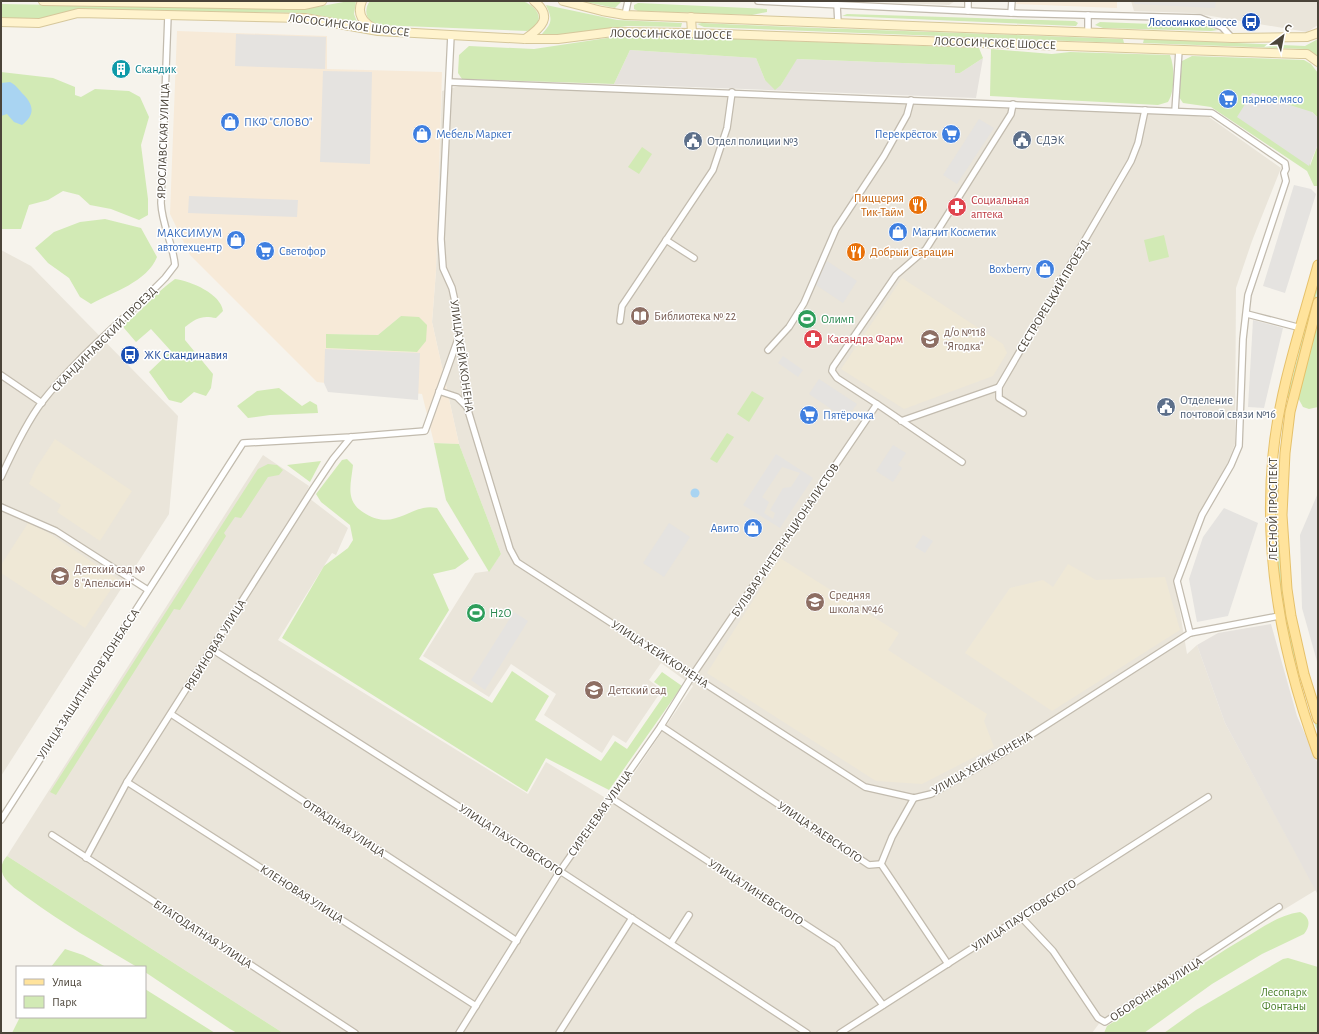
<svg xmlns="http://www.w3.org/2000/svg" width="1319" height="1034" font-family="'Alegreya Sans',sans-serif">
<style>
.residential{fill:#eae5da}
.commercial{fill:#f7ead8;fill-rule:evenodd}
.industrial{fill:#e6e2dd}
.education{fill:#efe8d6}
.green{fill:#d2eab5}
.parking{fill:#e5e3e0;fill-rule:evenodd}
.water{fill:#a9d4f2}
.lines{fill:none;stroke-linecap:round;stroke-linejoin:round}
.street-casing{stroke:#c2bbae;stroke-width:8}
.secondary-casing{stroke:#d6c79b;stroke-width:10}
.primary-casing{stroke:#e6c16a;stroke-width:11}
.street{stroke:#fff;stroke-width:5.5}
.secondary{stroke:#fff3cd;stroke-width:8}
.primary{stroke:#ffe39c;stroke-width:9}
.labels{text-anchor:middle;stroke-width:3;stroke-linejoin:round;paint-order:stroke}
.transit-label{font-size:12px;fill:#164399;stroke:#fff;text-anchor:end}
.street-label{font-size:12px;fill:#4b4439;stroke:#fff}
.culture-label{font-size:12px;fill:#0d838f;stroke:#fff;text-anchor:start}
.shop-label{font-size:12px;fill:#366cbe;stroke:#fff;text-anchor:start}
.service-label{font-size:12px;fill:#4e5e75;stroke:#fff;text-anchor:start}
.food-label{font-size:12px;fill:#c56008;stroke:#fff;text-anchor:end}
.health-label{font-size:12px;fill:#be3a42;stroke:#fff;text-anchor:start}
.education-label{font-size:12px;fill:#785e54;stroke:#fff;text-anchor:start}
.leisure-label{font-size:12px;fill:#27864d;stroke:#fff;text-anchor:start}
.park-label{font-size:12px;fill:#4a7f2a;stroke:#fff}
</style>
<rect width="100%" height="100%" fill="#f6f3ec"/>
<g class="residential">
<polygon points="854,1 955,1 949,5"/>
<polygon points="1131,1 1318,1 1318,25 1307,32 1193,13 1134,11"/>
<polygon points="459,86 1156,113 1209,117 1281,168 1252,241 1236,288 1235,444 1224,472 1204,505 1194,526 1189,542 1175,574 1175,582 1187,654 1197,645 1225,723 1316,890 1101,1021 1092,1033 283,1033 7,856 263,455 309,486 305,495 348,528 336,555 332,553 278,640 528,794 546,762 614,803 693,686 661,663 649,680 662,690 626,743 613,735 602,753 544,715 556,694 511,664 489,697 423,656 475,573 489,571 501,554 459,444 432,322 436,271 442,91"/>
<polygon points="1,250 31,266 178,416 169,514 1,776"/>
</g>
<g class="commercial">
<polygon points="1017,1 1117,1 1117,8 1016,4"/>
<path d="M177,31L327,36V69L442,72L436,271L432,322L459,444L434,443L422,394L317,382L190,255L170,214ZM401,316L417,352L326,348V334L378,335Z"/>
</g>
<g class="industrial">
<polygon points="630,50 756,58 765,80 781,85 796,59 955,65 960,73 983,58 976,98 614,84"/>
<polygon points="1271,624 1297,716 1318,764 1318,895 1225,723 1197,645 1218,633"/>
</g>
<g class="education">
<polygon points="902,278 1003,344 1007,353 993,376 904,409 841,369"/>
<polygon points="55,439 132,491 100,541 57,512 61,505 29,484 36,468"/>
<polygon points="28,523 47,532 118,579 85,628 1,573 1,565"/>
<polygon points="780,558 899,633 888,650 987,714 984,721 994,747 922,784 876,781 707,673"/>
<polygon points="1068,564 1096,580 1165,577 1180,630 1052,711 965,653 1010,588 1043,580 1053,587"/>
</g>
<g class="green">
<polygon points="349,1 356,1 354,14 357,22 305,13 77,10 37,19 1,19 1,4 305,9"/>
<path d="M370,1H522C539,6 547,24 527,31L378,25C366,22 363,10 370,1Z"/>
<polygon points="581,1 620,1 621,2 615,8"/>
<polygon points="638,3 767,9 767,12 752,15 638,11 634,9 634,5"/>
<path d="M546,5L617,20L682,23L681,27L628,26L569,34H542C552,23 553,20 546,5Z"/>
<polygon points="847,14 1075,21 1078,23 1076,26 842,16"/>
<polygon points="1100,22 1206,26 1218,30 1211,31 1103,28 1095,25"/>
<path d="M702,23C842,30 983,33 1123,39L1124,43L704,27L697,24Z"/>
<polygon points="627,35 979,48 983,58 960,73 955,73 955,65 797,59 781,85 775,90 765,80 756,58 630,50 614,84 462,79 458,73 459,55 469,46 534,49"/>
<polygon points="1144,39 1305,46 1318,39 1318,56 1304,49 1143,43"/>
<path d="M991,49L1052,54L1070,52L1170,55C1175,68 1175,91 1168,102L1158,105L990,96Z"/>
<polygon points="1192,56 1304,60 1311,64 1318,73 1318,118 1312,112 1310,166 1318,144 1318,186 1314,186 1307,171 1211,107 1183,103 1179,97 1182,61"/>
<polygon points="1,72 53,78 75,87 75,95 81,97 95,89 129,91 140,97 149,117 141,145 148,199 148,215 139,220 111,209 90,205 79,195 63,191 48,200 29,205 21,229 1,229"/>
<polygon points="642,147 652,154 639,174 628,167"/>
<path d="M105,219L141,228L157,257C147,282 113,292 91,304L80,297L69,278L48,263L35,248L54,232L80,222Z"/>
<polygon points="1164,235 1169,257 1149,262 1144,240"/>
<path d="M175,279C191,281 221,294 223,311L216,318C202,315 196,318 185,327V340L213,374L211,388L206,396L194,392L181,403L169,400L149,372L171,351L151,329L136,342L124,328V325C142,311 156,292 175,279Z"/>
<polygon points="1318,280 1318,289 1290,398 1287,398"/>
<polygon points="401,316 419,317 427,325 426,341 417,352 326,348 326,334 378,335"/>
<polygon points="1318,321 1318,407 1309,409 1303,407 1297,396"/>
<polygon points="279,388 302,406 310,401 317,405 318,413 270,415 248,418 237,406 257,391"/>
<polygon points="752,391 764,398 749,422 737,414"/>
<path d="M1283,424L1285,425C1282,478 1276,532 1282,586C1288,634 1302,681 1318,727V733C1305,695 1292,656 1284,616C1272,554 1276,487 1283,424Z"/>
<polygon points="727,433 734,437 717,463 710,459"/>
<polygon points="434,443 459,444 501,554 489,572 446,500"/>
<path d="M347,459L353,465C351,485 344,502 366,514C396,532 412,502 437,508L469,559L455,569L433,574L449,610L419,659L492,703L512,671L549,696L535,720L601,761L615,741L627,749L667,691L654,682L662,672L682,686L609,790L546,758L527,792L282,638L324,566L348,548L353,540L350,525L321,502L316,494L342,460Z"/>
<polygon points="321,461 310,482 287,465"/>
<polygon points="268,464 277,465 283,470 279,475 268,477 241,518 235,517 224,533 226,536 180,610 174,609 56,795 50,792 258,469"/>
<path d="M7,856L283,1033H237L230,1029L145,972V967H137C100,945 62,923 28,898C19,891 8,885 3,875C0,868 2,861 7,856Z"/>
<path d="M1300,912C1310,917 1311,925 1304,934L1262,954L1212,984L1144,1033H1104L1107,1026C1153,998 1196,967 1243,939C1261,928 1279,915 1300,912Z"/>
<polygon points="65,949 83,955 106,967 51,967"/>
<polygon points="1288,958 1318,967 1318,1033 1164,1033 1196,1010 1283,959"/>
<polygon points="145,989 215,1033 12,1033 20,1017 145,1017"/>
</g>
<g class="parking">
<polygon points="1134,1 1216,1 1215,8 1134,4"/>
<polygon points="236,34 326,37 325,69 235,66"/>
<polygon points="323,71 372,72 370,164 320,162"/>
<polygon points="1252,93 1312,112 1318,118 1318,144 1309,166 1237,117"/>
<polygon points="979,119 994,128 957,184 943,175"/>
<polygon points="1294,185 1311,189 1316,194 1285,293 1263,286"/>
<polygon points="189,196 298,200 297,217 188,213"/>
<polygon points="827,261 857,281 843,303 813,283"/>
<polygon points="1253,320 1283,328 1264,408 1248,407"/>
<polygon points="325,349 420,353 418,400 328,392 324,383"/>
<polygon points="783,356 803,370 798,377 778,363"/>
<polygon points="819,379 857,404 846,419 809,394"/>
<polygon points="893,445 906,453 898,465 902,468 893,482 876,471"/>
<path d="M776,454L813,478L780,528L743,505ZM782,467L800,473L791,487L783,488L770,510L775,513L773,519L764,513L769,502L762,497Z"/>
<polygon points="1318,493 1318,665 1302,608 1300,535"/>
<polygon points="1224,508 1258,523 1228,616 1197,622 1189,579 1203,537"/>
<polygon points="669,523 690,537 664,577 643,563"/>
<polygon points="923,535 933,541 925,553 915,547"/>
<polygon points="514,612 528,621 485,690 471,680"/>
</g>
<g class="water">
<path d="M10,82C16,85 19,90 24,95C34,106 35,115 22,125L14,122L7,114L1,116V83Z"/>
<circle cx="695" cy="493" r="4.5"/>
</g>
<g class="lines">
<g class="street-casing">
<g id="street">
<polyline points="758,1 1011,13 1200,18 1222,27 1232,38"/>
<polyline points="837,5 838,23"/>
<polyline points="968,11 968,1"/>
<polyline points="1011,13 1012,1"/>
<polyline points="625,15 628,1"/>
<polyline points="1088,32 1088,15"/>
<polyline points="451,35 441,239 443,268 452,288 456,306 467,407 510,549 517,562 865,787 914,798 931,794 998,756 1190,633 1279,616"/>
<polyline points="449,82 1212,113 1285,163 1286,169 1284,173 1286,181 1248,295 1243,339 1239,446 1231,465 1202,515 1177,581 1190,633"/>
<polyline points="1175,111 1179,50"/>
<polyline points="666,240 694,258"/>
<polyline points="1247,314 1301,328"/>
<polyline points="620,321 622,306 713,170 727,128 732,92"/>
<polyline points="768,350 789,327 804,303 836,229 884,156 907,115 911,100"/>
<polyline points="1,375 42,403"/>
<polyline points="999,387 999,398 1023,413"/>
<polyline points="439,391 457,397 467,407"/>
<polyline points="877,404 837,378 832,371 833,367 896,275 926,249 1011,114 1013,104"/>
<polyline points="901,421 999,387 1131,161 1138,143 1145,110"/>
<path d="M1,477C12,453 26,423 42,402C78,356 125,319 165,278L175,265C173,244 162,225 161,203L168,15"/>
<polyline points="1,507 56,531 148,590"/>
<polyline points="213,650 560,871 807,1033"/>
<polyline points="171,714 517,941"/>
<polyline points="661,726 869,865 881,864 948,964"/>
<polyline points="127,782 476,1006"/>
<polyline points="611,798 837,945 883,1005"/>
<polyline points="1,820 243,443 351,437 425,431 458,339"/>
<polyline points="52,835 355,1033"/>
<polyline points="86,858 127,782 313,489 333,459 351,437"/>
<polyline points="881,864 892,837 914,798"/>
<polyline points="1021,917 1053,951 1098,1018 1105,1022 1279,907"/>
<polyline points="671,943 689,915"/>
<polyline points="459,1033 560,871 661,726 692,676 877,404 962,462"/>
<polyline points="559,1033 632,918"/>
<polyline points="840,1033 1208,797"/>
</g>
</g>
<g class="secondary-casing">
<g id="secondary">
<polyline points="43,1 289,5 304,5 322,1"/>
<path d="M362,1C356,14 363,23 375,29"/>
<polyline points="563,1 602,11 625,15 1232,38 1307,37 1318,33"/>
<polyline points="691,17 692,33"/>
<polyline points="1,22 39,23 78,13 305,18 378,31 525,39 558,39 613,32 692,33 1300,54 1307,54 1318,62"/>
<path d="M525,39C541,28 554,17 534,1"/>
</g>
</g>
<g class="primary-casing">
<g id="primary">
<path d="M1318,265C1301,327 1279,391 1273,455C1263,557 1283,659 1318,754"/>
<polyline points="1318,302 1290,412 1285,453 1282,515 1287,589 1291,616 1304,674 1318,719"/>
</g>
</g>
<use href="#street" class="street"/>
<use href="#secondary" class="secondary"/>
<use href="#primary" class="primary"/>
</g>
<defs>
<g id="bus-disc" transform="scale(1)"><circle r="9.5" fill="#1a4fb4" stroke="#fff"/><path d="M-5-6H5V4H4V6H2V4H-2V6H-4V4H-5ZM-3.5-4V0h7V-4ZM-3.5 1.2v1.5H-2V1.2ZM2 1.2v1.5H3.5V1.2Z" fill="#fff"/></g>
<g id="building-disc" transform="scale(1)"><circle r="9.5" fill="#0f9aa8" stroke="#fff"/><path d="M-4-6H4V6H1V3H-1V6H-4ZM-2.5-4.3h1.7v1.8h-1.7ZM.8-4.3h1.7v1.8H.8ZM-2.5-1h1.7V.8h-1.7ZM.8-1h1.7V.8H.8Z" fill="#fff"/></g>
<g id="supermarket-disc" transform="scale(1)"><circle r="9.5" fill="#3f7fe0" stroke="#fff"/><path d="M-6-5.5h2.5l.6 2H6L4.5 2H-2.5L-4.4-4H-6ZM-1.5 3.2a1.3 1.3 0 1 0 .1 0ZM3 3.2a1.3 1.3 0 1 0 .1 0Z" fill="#fff"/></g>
<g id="shop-disc" transform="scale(1)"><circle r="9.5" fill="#3f7fe0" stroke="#fff"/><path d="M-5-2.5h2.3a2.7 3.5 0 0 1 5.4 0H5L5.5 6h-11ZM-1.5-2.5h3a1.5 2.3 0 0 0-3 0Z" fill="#fff"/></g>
<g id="civic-disc" transform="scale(1)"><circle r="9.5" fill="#5c6f8a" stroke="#fff"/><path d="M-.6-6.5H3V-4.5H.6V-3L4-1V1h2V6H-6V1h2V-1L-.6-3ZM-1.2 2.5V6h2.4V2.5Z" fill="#fff"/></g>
<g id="restaurant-disc" transform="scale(1)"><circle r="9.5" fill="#e8710a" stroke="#fff"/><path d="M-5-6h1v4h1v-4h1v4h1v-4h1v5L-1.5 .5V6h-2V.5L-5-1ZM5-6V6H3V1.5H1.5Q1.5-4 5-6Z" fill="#fff"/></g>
<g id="pharmacy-disc" transform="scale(1)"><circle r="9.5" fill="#e0444e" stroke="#fff"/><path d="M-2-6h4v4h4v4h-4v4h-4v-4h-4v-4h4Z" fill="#fff"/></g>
<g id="library-disc" transform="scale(1)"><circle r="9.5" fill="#8d6e63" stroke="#fff"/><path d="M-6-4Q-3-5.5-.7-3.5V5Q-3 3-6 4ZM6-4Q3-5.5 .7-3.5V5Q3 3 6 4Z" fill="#fff"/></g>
<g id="stadium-disc" transform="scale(1)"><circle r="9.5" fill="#2e9e5b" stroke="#fff"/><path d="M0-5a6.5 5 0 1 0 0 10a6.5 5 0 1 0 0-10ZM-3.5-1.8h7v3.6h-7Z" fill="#fff"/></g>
<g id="school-disc" transform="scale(1)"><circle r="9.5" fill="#8d6e63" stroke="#fff"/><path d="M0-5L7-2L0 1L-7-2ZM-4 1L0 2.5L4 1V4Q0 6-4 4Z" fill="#fff"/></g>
</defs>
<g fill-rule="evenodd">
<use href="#bus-disc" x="1251" y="22"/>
<use href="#building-disc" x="121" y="69"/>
<use href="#supermarket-disc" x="1228" y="99"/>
<use href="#shop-disc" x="230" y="122"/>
<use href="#shop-disc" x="422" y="134"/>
<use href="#supermarket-disc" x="951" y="134"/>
<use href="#civic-disc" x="1022" y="140"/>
<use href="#civic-disc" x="693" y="141"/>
<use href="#restaurant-disc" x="918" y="205"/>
<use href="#pharmacy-disc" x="957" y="207"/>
<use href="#shop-disc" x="898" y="232"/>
<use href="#shop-disc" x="236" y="240"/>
<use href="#supermarket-disc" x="265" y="251"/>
<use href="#restaurant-disc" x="856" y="252"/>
<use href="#shop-disc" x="1045" y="269"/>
<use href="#library-disc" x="640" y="316"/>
<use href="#stadium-disc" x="807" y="319"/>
<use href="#pharmacy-disc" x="813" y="339"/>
<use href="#school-disc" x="930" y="339"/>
<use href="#bus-disc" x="130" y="355"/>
<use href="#civic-disc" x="1166" y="407"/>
<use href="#supermarket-disc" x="809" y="415"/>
<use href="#shop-disc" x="753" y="528"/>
<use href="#school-disc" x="60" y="576"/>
<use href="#school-disc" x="815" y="602"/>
<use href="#stadium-disc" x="476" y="613"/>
<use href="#school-disc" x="594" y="690"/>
</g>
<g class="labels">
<g class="transit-label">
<text x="1237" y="26">Лососинкое шоссе</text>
<text x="144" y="359" text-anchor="start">ЖК Скандинавия</text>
</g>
<g class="street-label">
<text transform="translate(349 25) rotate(7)" y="4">ЛОСОСИНСКОЕ ШОССЕ</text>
<text transform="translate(671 34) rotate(1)" y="4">ЛОСОСИНСКОЕ ШОССЕ</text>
<text transform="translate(995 43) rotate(2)" y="4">ЛОСОСИНСКОЕ ШОССЕ</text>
<text transform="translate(163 141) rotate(-88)" y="4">ЯРОСЛАВСКАЯ УЛИЦА</text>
<text transform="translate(1053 296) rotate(-59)" y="4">СЕСТРОРЕЦКИЙ ПРОЕЗД</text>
<text transform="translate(104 339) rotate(-45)" y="4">СКАНДИНАВСКИЙ ПРОЕЗД</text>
<text transform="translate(462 356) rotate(82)" y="4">УЛИЦА ХЕЙККОНЕНА</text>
<text transform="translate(1273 509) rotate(-90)" y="4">ЛЕСНОЙ ПРОСПЕКТ</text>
<text transform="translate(785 540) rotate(-56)" y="4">БУЛЬВАР ИНТЕРНАЦИОНАЛИСТОВ</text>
<text transform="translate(215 645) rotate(-58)" y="4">РЯБИНОВАЯ УЛИЦА</text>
<text transform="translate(660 654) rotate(33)" y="4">УЛИЦА ХЕЙККОНЕНА</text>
<text transform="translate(88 684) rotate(-57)" y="4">УЛИЦА ЗАЩИТНИКОВ ДОНБАССА</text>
<text transform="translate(982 763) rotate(-30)" y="4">УЛИЦА ХЕЙККОНЕНА</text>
<text transform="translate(600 813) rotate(-55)" y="4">СИРЕНЕВАЯ УЛИЦА</text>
<text transform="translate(344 828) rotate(33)" y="4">ОТРАДНАЯ УЛИЦА</text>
<text transform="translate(820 832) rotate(34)" y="4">УЛИЦА РАЕВСКОГО</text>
<text transform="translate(511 840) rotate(33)" y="4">УЛИЦА ПАУСТОВСКОГО</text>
<text transform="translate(756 892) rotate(33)" y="4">УЛИЦА ЛИНЕВСКОГО</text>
<text transform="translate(302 894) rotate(33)" y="4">КЛЕНОВАЯ УЛИЦА</text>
<text transform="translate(1024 915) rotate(-33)" y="4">УЛИЦА ПАУСТОВСКОГО</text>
<text transform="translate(203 934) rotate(33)" y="4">БЛАГОДАТНАЯ УЛИЦА</text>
<text transform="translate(1156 989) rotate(-33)" y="4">ОБОРОННАЯ УЛИЦА</text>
</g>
<g class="culture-label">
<text x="135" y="73">Скандик</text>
</g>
<g class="shop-label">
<text x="1242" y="103">парное мясо</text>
<text x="244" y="126">ПКФ "СЛОВО"</text>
<text x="436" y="138">Мебель Маркет</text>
<text x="937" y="138" text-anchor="end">Перекрёсток</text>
<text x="912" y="236">Магнит Косметик</text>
<text x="222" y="237" text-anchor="end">МАКСИМУМ<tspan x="222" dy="14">автотехцентр</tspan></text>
<text x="279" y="255">Светофор</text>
<text x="1031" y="273" text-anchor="end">Boxberry</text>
<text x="823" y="419">Пятёрочка</text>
<text x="739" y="532" text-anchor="end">Авито</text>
</g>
<g class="service-label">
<text x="1036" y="144">СДЭК</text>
<text x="707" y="145">Отдел полиции №3</text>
<text x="1180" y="404">Отделение<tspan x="1180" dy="14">почтовой связи №16</tspan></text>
</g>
<g class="food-label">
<text x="904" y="202">Пиццерия<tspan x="904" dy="14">Тик-Тайм</tspan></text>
<text x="870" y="256" text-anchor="start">Добрый Сарацин</text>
</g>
<g class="health-label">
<text x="971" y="204">Социальная<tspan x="971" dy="14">аптека</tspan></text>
<text x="827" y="343">Касандра Фарм</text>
</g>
<g class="education-label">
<text x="654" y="320">Библиотека № 22</text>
<text x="944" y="336">д/о №118<tspan x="944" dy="14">"Ягодка"</tspan></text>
<text x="74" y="573">Детский сад №<tspan x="74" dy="14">8 "Апельсин"</tspan></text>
<text x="829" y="599">Средняя<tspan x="829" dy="14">школа №46</tspan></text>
<text x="608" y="694">Детский сад</text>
</g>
<g class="leisure-label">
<text x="821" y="323">Олимп</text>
<text x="490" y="617">H2O</text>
</g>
<g class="park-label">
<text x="1284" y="996">Лесопарк<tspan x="1284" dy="14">Фонтаны</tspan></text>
</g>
</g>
<rect width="1319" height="1034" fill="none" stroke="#4b4439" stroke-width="4"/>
<rect x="16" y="966" width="130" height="52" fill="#ffffff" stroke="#b7b4b0"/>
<rect x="24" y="979" width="20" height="6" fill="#ffe39c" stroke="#b7b4b0"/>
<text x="52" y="986" font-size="12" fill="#4b4439">Улица</text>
<rect x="24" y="996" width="20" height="12" fill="#d2eab5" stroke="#b7b4b0"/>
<text x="52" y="1006" font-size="12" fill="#4b4439">Парк</text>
<g transform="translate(1283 36) rotate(32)" stroke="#ffffff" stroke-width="3" paint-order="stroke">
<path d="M0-3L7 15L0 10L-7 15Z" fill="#4b4439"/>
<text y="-6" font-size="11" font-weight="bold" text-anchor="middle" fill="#4b4439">С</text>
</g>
</svg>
